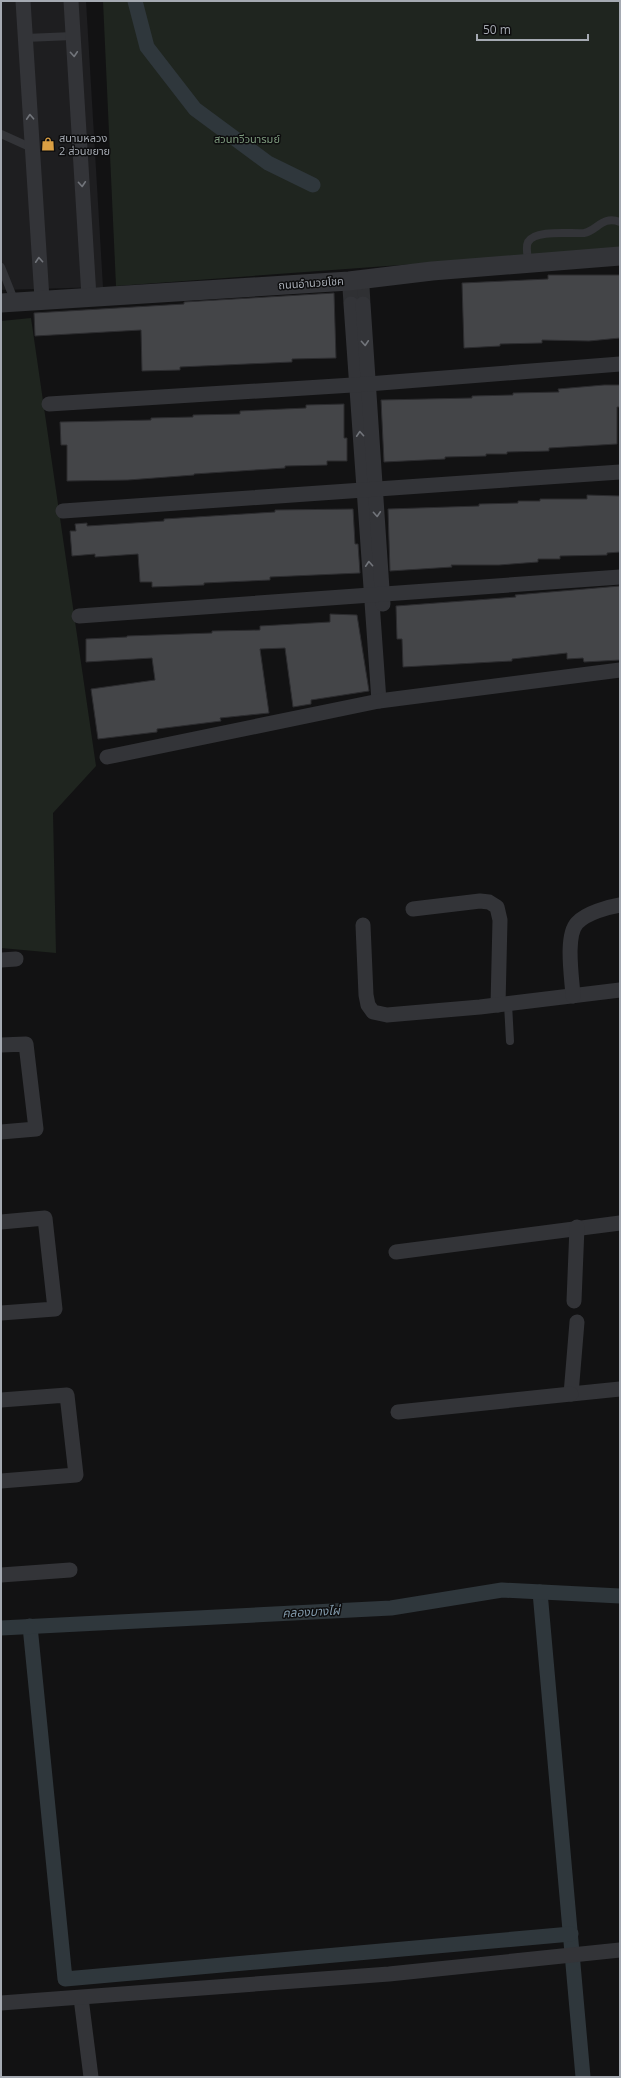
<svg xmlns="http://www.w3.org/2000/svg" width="621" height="2078" font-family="'Open Sans','Noto Sans Thai',sans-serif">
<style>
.built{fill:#1e1e20}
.green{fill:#1f251f}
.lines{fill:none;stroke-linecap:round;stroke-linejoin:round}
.canal{stroke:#2f373c;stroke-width:15}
.building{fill:#444548;stroke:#2c2c2f}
.minor-tunnel{stroke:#2f3033;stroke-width:15;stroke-dasharray:15 8;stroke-linecap:butt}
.service{stroke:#333438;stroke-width:8}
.minor{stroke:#333438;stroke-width:15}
.tertiary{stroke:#333438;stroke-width:19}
.oneway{stroke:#72757b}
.labels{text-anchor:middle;stroke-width:3;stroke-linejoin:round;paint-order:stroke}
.poi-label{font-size:11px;fill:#a5aab2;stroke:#0d0d0e;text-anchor:start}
.park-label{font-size:11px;fill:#7e9b7e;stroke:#0d0d0e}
.street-label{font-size:11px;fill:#a5aab2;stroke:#0d0d0e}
.water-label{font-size:12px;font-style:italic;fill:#8098a9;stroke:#0d0d0e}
</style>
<rect width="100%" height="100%" fill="#121213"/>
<polygon class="built" points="1,1 86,1 103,287 1,290"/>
<g class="green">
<polygon points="103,1 620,1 620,249 116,286"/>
<polygon points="31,318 96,766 53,813 56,953 1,948 1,321"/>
</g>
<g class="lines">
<g class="canal">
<polyline points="135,1 147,47 195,109 268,163 313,185"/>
<polyline points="540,1592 583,2077"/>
<polyline points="30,1626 65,1979 571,1934"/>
<polyline points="1,1628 391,1608 502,1590 620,1596"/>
</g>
</g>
<g class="building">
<polygon points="548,275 620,275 620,338 589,341 542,340 542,343 500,344 500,346 464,348 462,283 548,279"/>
<polygon points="334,293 336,358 292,359 292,362 180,367 180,370 142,371 141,330 35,336 34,313 184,304 184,302"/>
<polygon points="604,385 620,385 620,407 617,407 617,444 549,448 549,451 507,452 507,454 486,454 486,456 445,457 445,459 384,462 381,400 472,398 472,396 513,395 513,393 559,392 558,389"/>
<polygon points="344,404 344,438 347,438 347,461 327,461 327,465 285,466 285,468 194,474 194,475 128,480 67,481 67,445 61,445 60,422 151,420 151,418 193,417 193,415 240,414 240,411 306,408 306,405"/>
<polygon points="587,495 620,496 620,552 607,553 607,555 560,556 560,559 538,559 538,562 499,565 451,565 452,567 390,571 388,509 479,506 479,504 518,503 518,501 540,501 540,499 587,499"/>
<polygon points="353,509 355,544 358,544 360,573 270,577 270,580 204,583 204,585 152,587 152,582 140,582 138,554 95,557 95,554 72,556 70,531 76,531 75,524 87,523 87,526 119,524 164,521 164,519 275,512 275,510"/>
<polygon points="620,586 620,660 584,662 583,658 567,659 567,653 512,659 512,661 403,667 402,639 397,639 396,606 516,597 515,595"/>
<polygon points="330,614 357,615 369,691 311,700 311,704 293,707 285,648 260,649 269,713 220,718 221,721 157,729 157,732 98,739 91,689 155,680 152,658 86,662 86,639 127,637 127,636 212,633 212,631 260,630 260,626 330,622"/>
</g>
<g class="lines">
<g class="minor-tunnel">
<polyline points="362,287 363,304"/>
<polyline points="350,288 351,304"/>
</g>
<g class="service">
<polyline points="25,38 73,36"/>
<polyline points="1,134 32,148"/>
<path d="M529,264C528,257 525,248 528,242C535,229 571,234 584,233C597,231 602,215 620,222"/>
<polyline points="1,267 15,302"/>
<polyline points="508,1004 510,1041"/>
</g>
<g class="minor">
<polyline points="23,1 42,299"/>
<polyline points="71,1 89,297"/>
<polyline points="351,304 379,701"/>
<polyline points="363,304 383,604"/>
<polyline points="49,404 368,384 620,364"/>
<polyline points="63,511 620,472"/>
<polyline points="79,616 620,577"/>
<polyline points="107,757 379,701 620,670"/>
<polyline points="413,909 480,901 489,902 497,907 500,920 498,1005"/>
<polyline points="363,925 366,995 368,1005 373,1012 387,1015 480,1007 620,990"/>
<polyline points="1,960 16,959"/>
<path d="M573,996C572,978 565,936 577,923C586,913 608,907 620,905"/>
<polyline points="1,1045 26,1044 36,1129 1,1132"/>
<polyline points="1,1222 45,1218 55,1309 1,1313"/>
<polyline points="396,1252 620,1223"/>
<polyline points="574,1301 577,1227"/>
<polyline points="577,1322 571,1394 620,1389"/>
<polyline points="1,1400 67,1395 76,1475 1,1481"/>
<polyline points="398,1412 571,1394"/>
<polyline points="1,1575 70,1570"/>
<polyline points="81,1998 91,2077"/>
<polyline points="1,2003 389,1974 620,1950"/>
</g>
<polyline class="tertiary" points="1,303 349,281 432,271 620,256"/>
</g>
<defs><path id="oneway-chevron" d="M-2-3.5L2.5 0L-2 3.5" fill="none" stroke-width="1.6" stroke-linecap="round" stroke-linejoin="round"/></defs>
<g class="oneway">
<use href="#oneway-chevron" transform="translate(74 54) rotate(86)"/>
<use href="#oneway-chevron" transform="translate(30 117) rotate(-93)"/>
<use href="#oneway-chevron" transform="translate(82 184) rotate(86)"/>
<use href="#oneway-chevron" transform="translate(39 260) rotate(-94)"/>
<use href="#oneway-chevron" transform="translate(365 343) rotate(86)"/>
<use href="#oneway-chevron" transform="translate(360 434) rotate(-94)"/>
<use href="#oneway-chevron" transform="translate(377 514) rotate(86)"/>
<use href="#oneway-chevron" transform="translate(369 564) rotate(-94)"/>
</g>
<defs>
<g id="shop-bare" transform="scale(1.08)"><path d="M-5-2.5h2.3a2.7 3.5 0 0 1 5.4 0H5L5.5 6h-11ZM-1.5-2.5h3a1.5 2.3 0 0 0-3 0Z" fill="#da9f43" stroke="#0d0d0e" stroke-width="2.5" paint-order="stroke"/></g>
</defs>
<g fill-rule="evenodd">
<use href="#shop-bare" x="48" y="144"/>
</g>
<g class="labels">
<g class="poi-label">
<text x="59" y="142">สนามหลวง<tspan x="59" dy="13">2 ส่วนขยาย</tspan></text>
</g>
<g class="park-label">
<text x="247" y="143">สวนทวีวนารมย์</text>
</g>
<g class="street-label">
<text transform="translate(311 283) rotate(-4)" y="4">ถนนอำนวยโชค</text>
</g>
<g class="water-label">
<text transform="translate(311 1612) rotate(-3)" y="4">คลองบางไผ่</text>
</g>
</g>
<rect width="621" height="2078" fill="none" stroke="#a5aab2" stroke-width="4"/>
<path d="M477 34v6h111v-6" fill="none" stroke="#a5aab2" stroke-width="2"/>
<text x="483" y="34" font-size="12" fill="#a5aab2" stroke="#0d0d0e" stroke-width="3" paint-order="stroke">50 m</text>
</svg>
